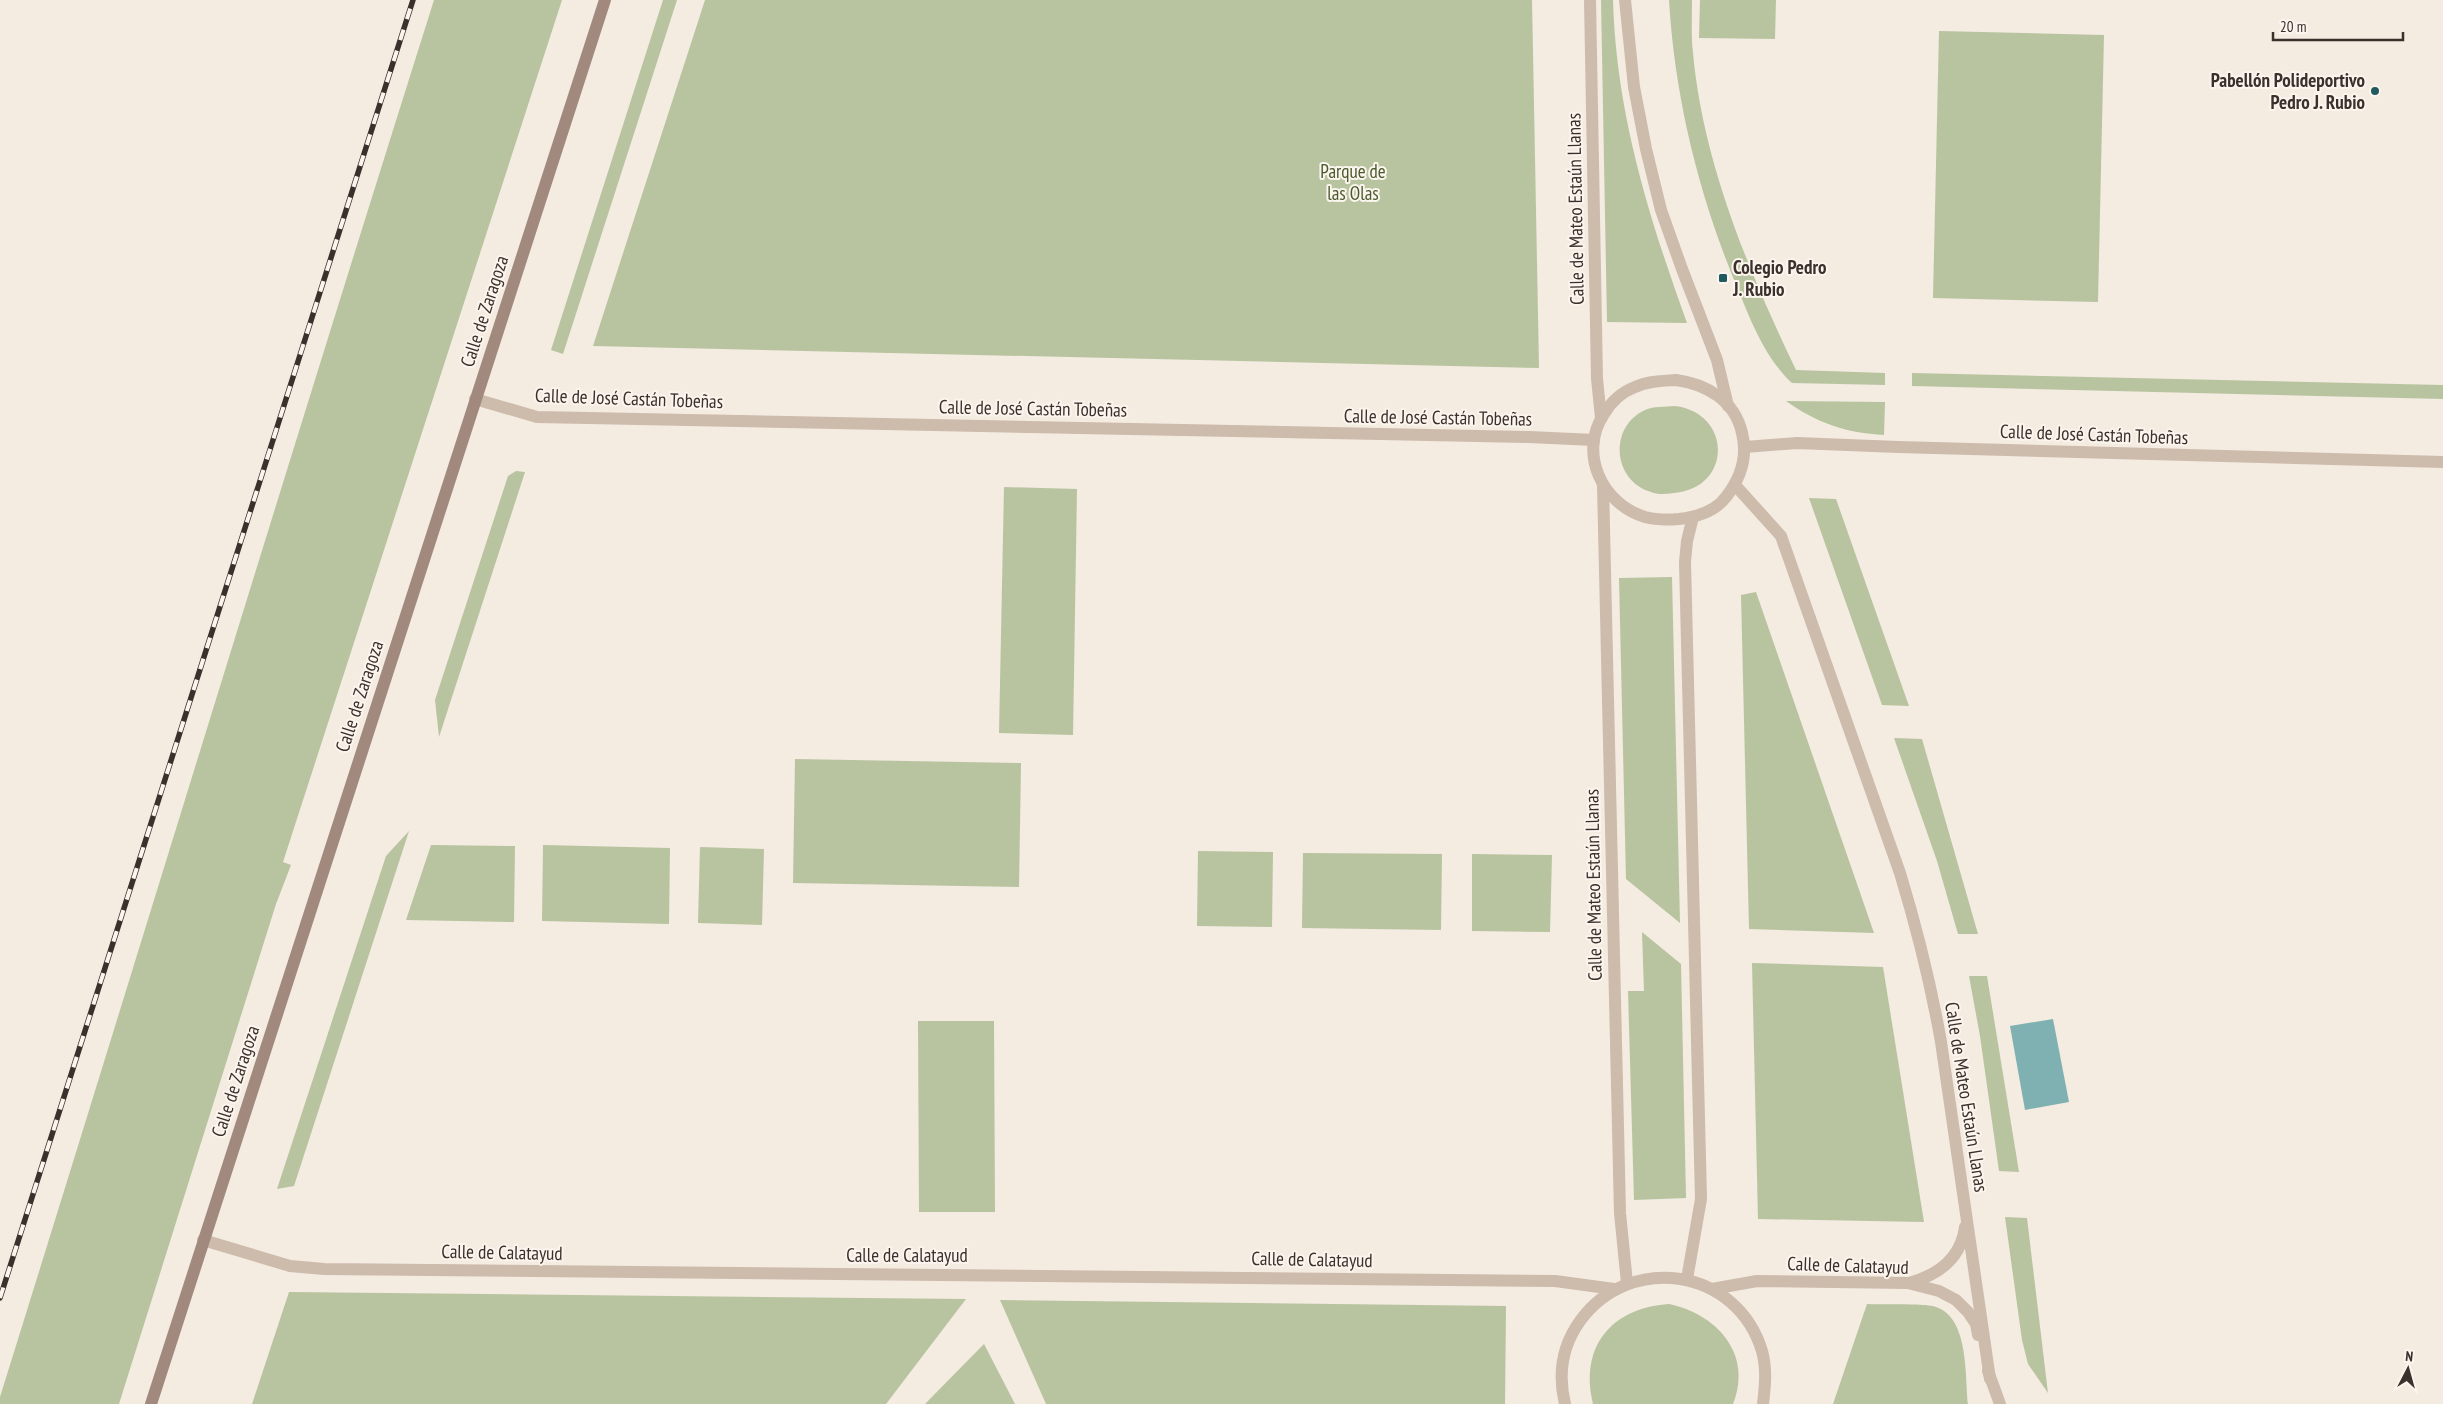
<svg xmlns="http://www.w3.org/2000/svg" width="2443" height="1404" font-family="'PT Sans Narrow',sans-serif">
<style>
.green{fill:#b8c4a0}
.water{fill:#7fb0b2}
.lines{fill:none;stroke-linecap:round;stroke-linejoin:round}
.street{stroke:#cdbbac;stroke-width:12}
.secondary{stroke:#a18a7d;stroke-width:12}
.rail-casing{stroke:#3b302b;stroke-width:5.5}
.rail{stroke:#fbf5ee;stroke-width:4;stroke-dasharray:11;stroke-linecap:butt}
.poi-dot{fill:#1f5a5e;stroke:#fbf5ee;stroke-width:2}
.labels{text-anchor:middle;stroke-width:4;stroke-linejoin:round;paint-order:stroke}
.poi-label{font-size:19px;font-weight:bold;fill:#3b302b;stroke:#fbf5ee;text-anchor:end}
.park-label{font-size:19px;fill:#4a5a2e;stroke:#fbf5ee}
.street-label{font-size:19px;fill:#3b302b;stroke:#fbf5ee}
</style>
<rect width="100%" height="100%" fill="#f4ebe1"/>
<g class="green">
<path d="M434,0H562L283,862L291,865L276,904L119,1404H0V1397C145,932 287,465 434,0Z"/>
<polygon points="663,0 677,0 563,354 551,350"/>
<polygon points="705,0 1532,0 1539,368 593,346"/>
<path d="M1601,0H1613C1616,113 1649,218 1687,323L1607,322Z"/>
<path d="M1669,0H1692C1692,18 1691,36 1693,53C1703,163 1749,272 1796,370L1885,373V385L1792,383C1766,359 1752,324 1739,292C1700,199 1675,101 1669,0Z"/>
<polygon points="1700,0 1776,0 1775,39 1699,38"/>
<polygon points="1939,31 2104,35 2098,302 1933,298"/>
<polygon points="1912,373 2443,385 2443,399 1912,386"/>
<path d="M1786,401L1885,402L1884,435C1846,433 1817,423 1786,401Z"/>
<path d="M1675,406C1732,413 1733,488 1674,493C1666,494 1658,495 1651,492C1613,481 1608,427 1645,410C1654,406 1665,407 1675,406Z"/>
<polygon points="516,471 525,472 439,737 435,700 508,476"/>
<polygon points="1004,487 1077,489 1073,735 999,733"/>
<polygon points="1809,498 1836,499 1909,706 1882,705"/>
<polygon points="1672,577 1680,923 1626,879 1619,578"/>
<polygon points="1756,592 1874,933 1749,929 1741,595"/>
<polygon points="1894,738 1922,739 1978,934 1958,934 1937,861"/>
<polygon points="795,759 1021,763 1019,887 793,883"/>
<polygon points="409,831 294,1186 277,1189 386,856"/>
<polygon points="431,845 515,846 514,922 406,920"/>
<polygon points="543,845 670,848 669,924 542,921"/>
<polygon points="700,847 764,849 762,925 698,923"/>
<polygon points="1198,851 1273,852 1272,927 1197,926"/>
<polygon points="1303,853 1442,854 1441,930 1302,928"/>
<polygon points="1472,854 1552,855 1550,932 1472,931"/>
<polygon points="1642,932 1681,964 1686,1198 1634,1200 1628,991 1644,991"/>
<polygon points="1752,963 1883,967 1924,1222 1758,1219"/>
<polygon points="1969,976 1987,976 2019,1172 1999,1171 1980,1036"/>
<polygon points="918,1021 994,1021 995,1212 919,1212"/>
<polygon points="2005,1217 2027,1218 2048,1393 2028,1364 2022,1340"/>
<polygon points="289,1292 966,1299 886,1404 252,1404"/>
<polygon points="1000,1300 1506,1306 1505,1404 1046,1404"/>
<path d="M1669,1304C1716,1314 1753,1353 1733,1404H1593C1579,1347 1611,1308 1669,1304Z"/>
<path d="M1867,1304C1882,1305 1925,1303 1936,1307C1969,1318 1965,1375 1968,1404H1833Z"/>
<polygon points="984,1344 1015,1404 925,1404"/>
</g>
<polygon class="water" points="2053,1019 2069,1102 2025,1110 2010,1026"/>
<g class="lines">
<g class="street">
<polyline points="1590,0 1597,379 1601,418"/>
<polyline points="1625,0 1634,87 1646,149 1661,210 1682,269 1717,360 1728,406"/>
<path d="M1676,380C1707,384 1735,401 1742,433C1748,457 1740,479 1726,497C1715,512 1696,517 1679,519C1667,520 1656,520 1645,517C1602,504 1578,453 1604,414C1611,402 1622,392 1635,387C1648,381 1662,381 1676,380Z"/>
<polyline points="475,399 537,417 1529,437 1594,440"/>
<polyline points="1745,447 1797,443 1898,447 2443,462"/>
<polyline points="1603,485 1620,1213 1627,1283"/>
<path d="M1735,485L1781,536L1900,873C1917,929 1931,985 1941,1042L1990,1379"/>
<polyline points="203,1240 290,1266 324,1269 1555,1281 1614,1289"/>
<polyline points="1687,1279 1701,1199 1685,562 1687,541 1693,517"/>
<path d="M1909,1283C1938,1275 1961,1259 1965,1227"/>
<polyline points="1712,1289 1757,1281 1908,1283 1939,1291 1956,1300 1968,1312 1976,1324 1978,1335"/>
<polyline points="1988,1371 2000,1404"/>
<path d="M1565,1404C1558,1375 1562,1346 1580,1321C1630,1252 1737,1268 1762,1351C1767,1369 1765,1387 1763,1404"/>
</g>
<polyline class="secondary" points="151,1404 605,0"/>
<g class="rail-casing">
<polyline id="rail" points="0,1298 413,0"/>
</g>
<use href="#rail" class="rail"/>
</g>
<g class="poi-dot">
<circle cx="2375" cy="91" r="5"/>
<rect x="1718" y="273" width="10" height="10" rx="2.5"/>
</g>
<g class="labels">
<g class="poi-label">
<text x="2365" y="87">Pabellón Polideportivo<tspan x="2365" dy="22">Pedro J. Rubio</tspan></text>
<text x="1733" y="274" text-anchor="start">Colegio Pedro<tspan x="1733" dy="22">J. Rubio</tspan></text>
</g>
<g class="park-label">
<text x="1353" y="178">Parque de<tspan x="1353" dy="22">las Olas</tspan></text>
</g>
<g class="street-label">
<text transform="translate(1575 209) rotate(-91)" y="7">Calle de Mateo Estaún Llanas</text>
<text transform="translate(484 311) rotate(-72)" y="7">Calle de Zaragoza</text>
<text transform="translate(629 398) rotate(2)" y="7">Calle de José Castán Tobeñas</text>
<text transform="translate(1033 408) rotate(1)" y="7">Calle de José Castán Tobeñas</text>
<text transform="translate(1438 417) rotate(1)" y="7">Calle de José Castán Tobeñas</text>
<text transform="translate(2094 434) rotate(2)" y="7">Calle de José Castán Tobeñas</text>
<text transform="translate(359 696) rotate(-72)" y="7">Calle de Zaragoza</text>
<text transform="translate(1593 885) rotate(-91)" y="7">Calle de Mateo Estaún Llanas</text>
<text transform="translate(235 1081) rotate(-72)" y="7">Calle de Zaragoza</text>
<text transform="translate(1967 1097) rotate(81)" y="7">Calle de Mateo Estaún Llanas</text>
<text transform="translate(502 1252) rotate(1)" y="7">Calle de Calatayud</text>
<text x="907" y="1262">Calle de Calatayud</text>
<text transform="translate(1312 1259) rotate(1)" y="7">Calle de Calatayud</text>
<text transform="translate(1848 1265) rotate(2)" y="7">Calle de Calatayud</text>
</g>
</g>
<g transform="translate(2408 1369) rotate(6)" stroke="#fbf5ee" stroke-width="4" paint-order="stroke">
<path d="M0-4L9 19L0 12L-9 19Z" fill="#3b302b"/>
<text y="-8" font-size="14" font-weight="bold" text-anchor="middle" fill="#3b302b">N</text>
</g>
<path d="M2273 32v8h130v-8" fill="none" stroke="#3b302b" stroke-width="2.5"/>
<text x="2280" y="32" font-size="15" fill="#3b302b" stroke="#fbf5ee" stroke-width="4" paint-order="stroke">20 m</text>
</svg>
